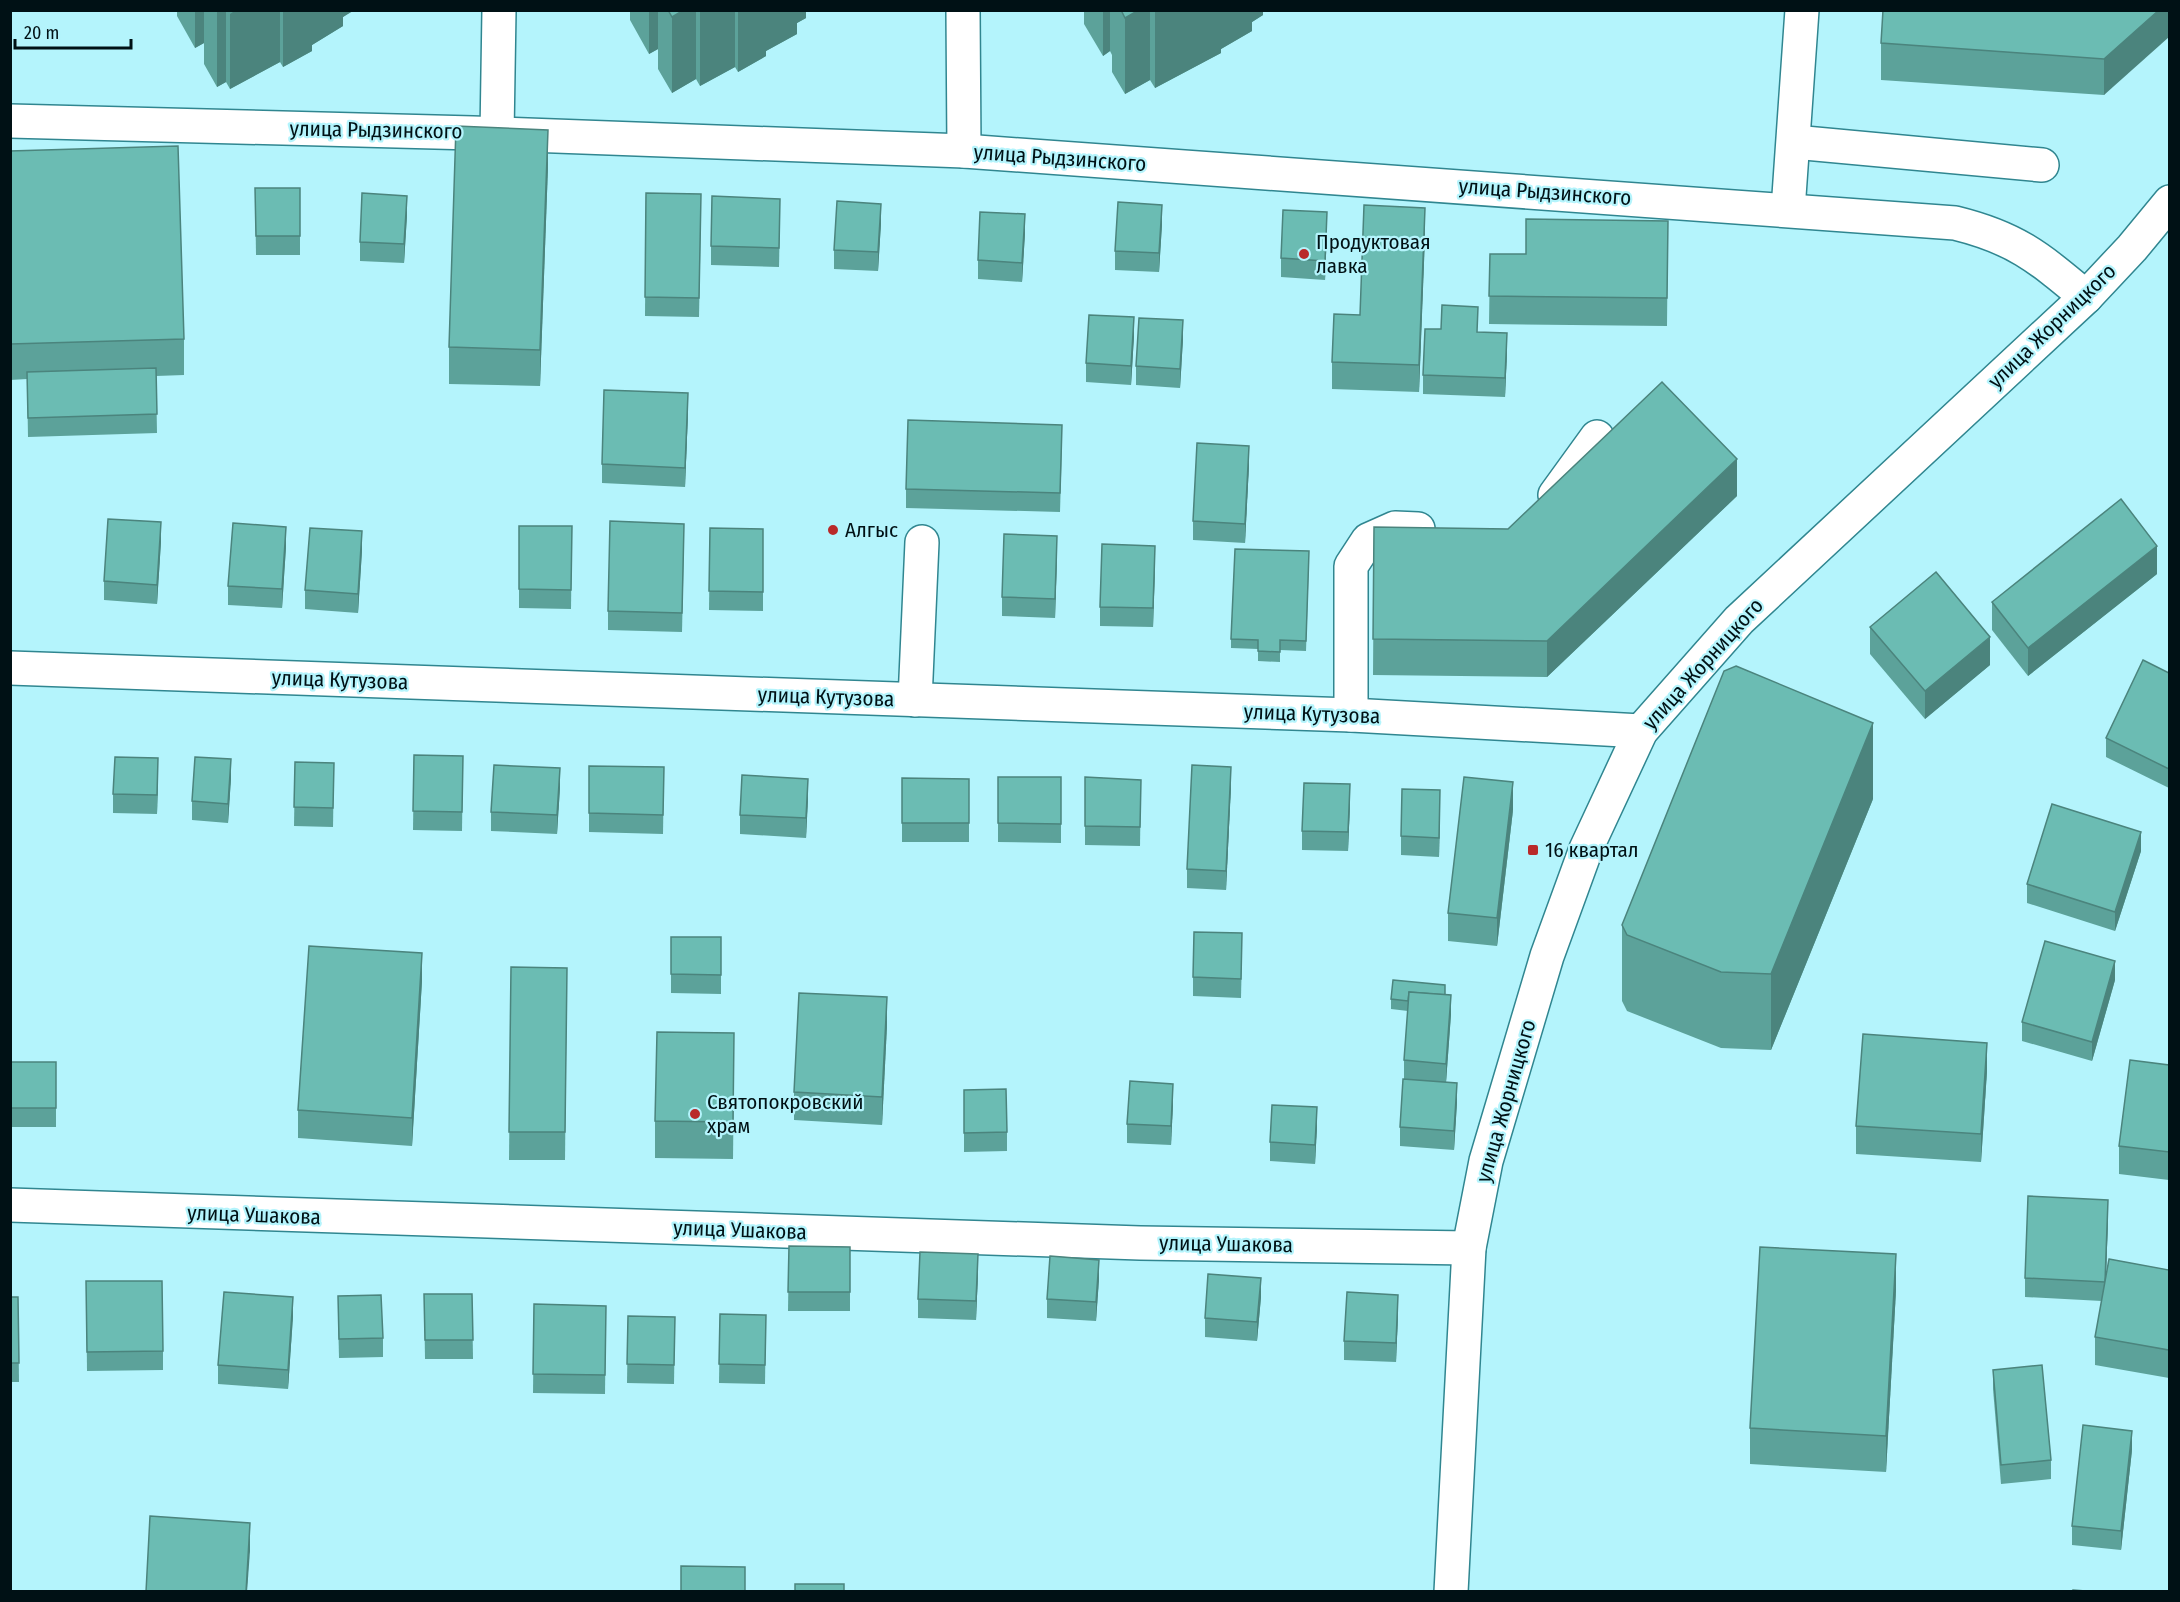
<svg xmlns="http://www.w3.org/2000/svg" width="2180" height="1602" font-family="'Fira Sans Condensed',sans-serif">
<style>
.lines{fill:none;stroke-linecap:round;stroke-linejoin:round}
.minor-casing{stroke:#308690;stroke-width:36}
.major-casing{stroke:#308690;stroke-width:36}
.minor{stroke:#fff;stroke-width:33}
.major{stroke:#fff;stroke-width:33}
.wall{fill:#5ca29a}
.shaded-wall{fill:#4b847d}
.building{fill:#6bbcb3;stroke:#4b847d;stroke-width:1.5}
.poi-dot{fill:#b92929;stroke:#b4f4fc;stroke-width:2}
.labels{text-anchor:middle;stroke-width:4.5;stroke-linejoin:round;paint-order:stroke}
.street-label{font-size:21px;fill:#001115;stroke:#b4f4fc}
.poi-label{font-size:21px;fill:#001115;stroke:#b4f4fc;text-anchor:start}
</style>
<rect width="100%" height="100%" fill="#b4f4fc"/>
<g class="lines">
<g class="minor-casing">
<g id="minor">
<polyline points="963,10 964,151"/>
<path d="M10,121L473,133L964,151L1955,223C2016,238 2038,257 2086,297"/>
<polyline points="497,134 499,10"/>
<polyline points="1794,142 2042,165"/>
<polyline points="1788,210 1802,10"/>
<polyline points="1555,495 1597,437"/>
<polyline points="10,668 1351,715 1641,731"/>
<polyline points="915,700 922,542"/>
<polyline points="1351,715 1351,566 1368,540 1395,528 1418,529"/>
<polyline points="10,1205 1140,1243 1469,1248"/>
</g>
</g>
<g class="major-casing">
<polyline id="major" points="1451,1592 1469,1248 1486,1161 1547,956 1586,849 1641,731 1739,620 2086,297 2132,248 2170,202"/>
</g>
<use href="#minor" class="minor"/>
<use href="#major" class="major"/>
</g>
<g class="wall">
<polygon points="177,10 353,10 343,17 343,26 312,45 312,51 283,67 280,62 230,89 226,82 217,87 204,64 204,43 195,48 177,16"/>
<polygon points="630,10 806,10 806,18 797,23 797,34 766,51 766,56 738,72 735,67 700,86 696,79 672,93 658,69 658,49 649,54 630,20"/>
<polygon points="1084,10 1263,10 1263,15 1252,22 1252,31 1221,49 1221,53 1155,88 1150,80 1125,94 1112,72 1112,55 1110,51 1103,56 1084,24"/>
<polygon points="2169,10 2104,95 1881,80 1881,43"/>
<polygon points="10,151 184,339 184,375 156,376 157,433 28,437 27,379 10,380"/>
<polygon points="548,166 540,386 449,384 449,347"/>
<polygon points="255,188 300,188 300,255 256,255"/>
<polygon points="646,193 701,213 699,317 645,316"/>
<polygon points="407,215 404,263 360,261 360,242"/>
<polygon points="780,218 779,267 711,265 711,246"/>
<polygon points="1668,221 1667,326 1489,324 1490,254 1526,254"/>
<polygon points="881,223 878,271 834,269 834,250"/>
<polygon points="1162,224 1159,272 1115,270 1115,251"/>
<polygon points="1327,231 1325,280 1281,277 1281,258"/>
<polygon points="1025,233 1022,282 978,279 978,260"/>
<polygon points="1425,236 1419,392 1332,389 1332,362 1360,315"/>
<polygon points="1477,332 1507,352 1505,397 1423,394 1423,375"/>
<polygon points="1134,336 1131,385 1086,382 1086,363"/>
<polygon points="1183,339 1180,388 1136,385 1136,366"/>
<polygon points="688,412 685,487 602,483 602,464"/>
<polygon points="1062,444 1060,512 906,508 906,489"/>
<polygon points="1249,465 1245,543 1193,540 1193,521"/>
<polygon points="1737,496 1547,677 1373,675 1374,527 1508,529"/>
<polygon points="519,526 572,526 571,609 519,608"/>
<polygon points="710,528 763,529 763,611 709,610"/>
<polygon points="161,541 157,604 104,600 104,581"/>
<polygon points="684,543 682,632 608,630 608,611"/>
<polygon points="286,546 282,608 228,605 228,586"/>
<polygon points="362,550 358,613 305,609 305,590"/>
<polygon points="1057,555 1055,618 1002,616 1002,597"/>
<polygon points="1309,561 1306,651 1280,650 1280,662 1258,661 1258,649 1231,648 1231,639"/>
<polygon points="1155,565 1153,627 1100,626 1100,607"/>
<polygon points="2157,574 2028,676 1992,630 1992,602"/>
<polygon points="1870,627 1990,665 1925,719 1870,654"/>
<polygon points="2169,673 2169,788 2106,757 2106,738"/>
<polygon points="414,755 463,756 462,831 413,830"/>
<polygon points="295,762 334,763 333,827 294,826"/>
<polygon points="589,766 664,767 663,834 589,832"/>
<polygon points="998,777 1061,777 1061,843 998,842"/>
<polygon points="1085,777 1141,780 1140,846 1085,845"/>
<polygon points="158,778 157,814 113,813 113,794"/>
<polygon points="231,778 228,823 192,820 192,801"/>
<polygon points="902,778 969,779 969,842 902,842"/>
<polygon points="1231,786 1226,890 1187,888 1187,869"/>
<polygon points="560,787 557,834 491,831 491,812"/>
<polygon points="808,798 806,838 740,834 740,815"/>
<polygon points="1873,799 1771,1050 1721,1048 1627,1011 1622,1001 1622,925"/>
<polygon points="1350,803 1348,851 1302,850 1302,831"/>
<polygon points="1440,809 1439,857 1401,855 1401,836"/>
<polygon points="1513,810 1497,946 1448,941 1448,913"/>
<polygon points="2141,851 2115,931 2027,903 2027,884"/>
<polygon points="671,937 721,937 721,994 671,993"/>
<polygon points="1242,952 1241,998 1193,996 1193,977"/>
<polygon points="511,967 567,968 565,1160 509,1160"/>
<polygon points="2115,980 2092,1061 2022,1041 2022,1022"/>
<polygon points="422,981 412,1146 298,1138 298,1110"/>
<polygon points="1445,995 1451,1014 1446,1082 1457,1102 1454,1150 1400,1146 1400,1127 1404,1079 1404,1060 1408,1011 1391,1009 1391,999"/>
<polygon points="887,1025 882,1125 794,1120 794,1092"/>
<rect x="10" y="1062" width="46" height="65"/>
<polygon points="2169,1065 2169,1180 2119,1174 2119,1146"/>
<polygon points="734,1070 733,1159 655,1158 655,1121"/>
<polygon points="1987,1071 1981,1162 1856,1154 1856,1126"/>
<polygon points="964,1090 1007,1132 1007,1151 964,1152"/>
<polygon points="1173,1103 1171,1145 1127,1143 1127,1124"/>
<polygon points="1317,1126 1315,1164 1270,1161 1270,1142"/>
<polygon points="2108,1219 2106,1277 2169,1270 2169,1378 2095,1365 2095,1337 2102,1301 2025,1297 2025,1278"/>
<polygon points="789,1246 850,1247 850,1311 788,1311"/>
<polygon points="978,1273 976,1320 918,1318 918,1299"/>
<polygon points="1099,1279 1096,1321 1047,1318 1047,1299"/>
<polygon points="86,1281 163,1351 163,1370 87,1371"/>
<polygon points="1896,1290 1886,1472 1750,1464 1750,1428"/>
<polygon points="424,1294 472,1294 473,1359 425,1359"/>
<polygon points="10,1297 18,1297 19,1382 10,1382"/>
<polygon points="1261,1297 1257,1341 1205,1337 1205,1318"/>
<polygon points="534,1304 606,1306 605,1394 533,1393"/>
<polygon points="720,1314 766,1315 765,1384 719,1383"/>
<polygon points="1398,1314 1396,1362 1344,1360 1344,1341"/>
<polygon points="338,1315 383,1338 383,1357 339,1358"/>
<polygon points="293,1316 288,1389 218,1384 218,1365"/>
<polygon points="628,1316 675,1317 674,1384 627,1383"/>
<polygon points="1993,1370 2051,1460 2051,1479 2001,1484 1993,1389"/>
<polygon points="2132,1450 2121,1550 2072,1545 2072,1526"/>
</g>
<g class="shaded-wall">
<polygon points="195,10 204,10 204,43 195,48"/>
<polygon points="219,10 226,10 226,82 217,87 217,11"/>
<polygon points="236,10 280,10 280,62 230,89 230,14"/>
<polygon points="283,10 353,10 353,11 343,17 343,26 312,45 312,51 283,67"/>
<polygon points="649,10 658,10 658,49 649,54"/>
<polygon points="684,10 696,10 696,79 672,93 672,17"/>
<polygon points="735,10 735,67 700,86 700,11"/>
<polygon points="738,10 806,10 806,18 797,23 797,34 766,51 766,56 738,72"/>
<polygon points="1103,10 1110,10 1110,51 1103,56"/>
<polygon points="1139,10 1150,10 1150,80 1125,94 1125,18"/>
<polygon points="1158,10 1263,10 1263,15 1252,22 1252,31 1221,49 1221,53 1155,88 1155,12"/>
<polygon points="2159,10 2169,10 2169,37 2104,95 2104,59"/>
<polygon points="548,130 548,166 540,386 540,350"/>
<polygon points="407,196 407,215 404,263 404,244"/>
<polygon points="881,204 881,223 878,271 878,252"/>
<polygon points="1162,205 1162,224 1159,272 1159,253"/>
<polygon points="1425,208 1425,236 1419,392 1419,365"/>
<polygon points="1327,212 1327,231 1325,280 1325,261"/>
<polygon points="1025,214 1025,233 1022,282 1022,263"/>
<polygon points="1134,317 1134,336 1131,385 1131,366"/>
<polygon points="1183,320 1183,339 1180,388 1180,369"/>
<polygon points="1507,333 1507,352 1505,397 1505,378"/>
<polygon points="688,393 688,412 685,487 685,468"/>
<polygon points="1249,446 1249,465 1245,543 1245,524"/>
<polygon points="1737,459 1737,496 1547,677 1547,641"/>
<polygon points="161,522 161,541 157,604 157,585"/>
<polygon points="286,527 286,546 282,608 282,589"/>
<polygon points="362,531 362,550 358,613 358,594"/>
<polygon points="1057,536 1057,555 1055,618 1055,599"/>
<polygon points="1155,546 1155,565 1153,627 1153,608"/>
<polygon points="2157,546 2157,574 2028,676 2028,648"/>
<polygon points="1990,637 1990,665 1925,719 1925,691"/>
<polygon points="1873,723 1873,799 1771,1050 1771,974"/>
<polygon points="158,758 158,778 157,814 157,795"/>
<polygon points="231,759 231,778 228,823 228,804"/>
<polygon points="1231,767 1231,786 1226,890 1226,871"/>
<polygon points="560,768 560,787 557,834 557,815"/>
<polygon points="808,779 808,798 806,838 806,818"/>
<polygon points="1513,782 1513,810 1497,946 1497,918"/>
<polygon points="1350,784 1350,803 1348,851 1348,832"/>
<polygon points="1440,790 1440,809 1439,857 1439,838"/>
<polygon points="2141,832 2141,851 2115,931 2115,912"/>
<polygon points="422,953 422,981 412,1146 412,1118"/>
<polygon points="2115,961 2115,980 2092,1061 2092,1042"/>
<polygon points="1451,995 1451,1014 1446,1083 1446,1064"/>
<polygon points="887,997 887,1025 882,1125 882,1097"/>
<polygon points="1987,1043 1987,1071 1981,1162 1981,1134"/>
<polygon points="1457,1083 1457,1102 1454,1150 1454,1131"/>
<polygon points="1173,1084 1173,1103 1171,1145 1171,1126"/>
<polygon points="1317,1107 1317,1126 1315,1164 1315,1145"/>
<polygon points="2108,1200 2108,1219 2105,1301 2105,1282"/>
<polygon points="978,1254 978,1273 976,1320 976,1301"/>
<polygon points="1896,1254 1896,1290 1886,1472 1886,1436"/>
<polygon points="1099,1260 1099,1279 1096,1321 1096,1302"/>
<polygon points="1261,1278 1261,1297 1257,1341 1257,1322"/>
<polygon points="1398,1295 1398,1314 1396,1362 1396,1343"/>
<polygon points="293,1297 293,1316 288,1389 288,1370"/>
<polygon points="2132,1431 2132,1450 2121,1550 2121,1531"/>
<polygon points="250,1523 250,1551 247,1592 246,1592"/>
</g>
<g class="building">
<polygon points="668,10 684,10 672,17"/>
<polygon points="1121,10 1139,10 1125,18"/>
<polygon points="1883,10 2159,10 2104,59 1881,43"/>
<polygon points="456,126 548,130 540,350 449,347"/>
<polygon points="178,146 184,339 10,344 10,151"/>
<polygon points="255,188 300,188 300,236 256,236"/>
<polygon points="362,193 407,196 404,244 360,242"/>
<polygon points="646,193 701,194 699,298 645,297"/>
<polygon points="712,196 780,199 779,248 711,246"/>
<polygon points="837,201 881,204 878,252 834,250"/>
<polygon points="1118,202 1162,205 1159,253 1115,251"/>
<polygon points="1364,205 1425,208 1419,365 1332,362 1334,314 1360,315"/>
<polygon points="1283,210 1327,212 1325,261 1281,258"/>
<polygon points="980,212 1025,214 1022,263 978,260"/>
<polygon points="1526,219 1668,221 1667,298 1489,296 1490,254 1526,254"/>
<polygon points="1442,305 1478,307 1477,332 1507,333 1505,378 1423,375 1425,329 1441,329"/>
<polygon points="1089,315 1134,317 1131,366 1086,363"/>
<polygon points="1139,318 1183,320 1180,369 1136,366"/>
<polygon points="156,368 157,414 28,418 27,372"/>
<polygon points="1662,382 1737,459 1547,641 1373,639 1374,527 1508,529"/>
<polygon points="604,390 688,393 685,468 602,464"/>
<polygon points="908,420 1062,425 1060,493 906,489"/>
<polygon points="1197,443 1249,446 1245,524 1193,521"/>
<polygon points="2121,499 2157,546 2028,648 1992,602"/>
<polygon points="108,519 161,522 157,585 104,581"/>
<polygon points="610,521 684,524 682,613 608,611"/>
<polygon points="233,523 286,527 282,589 228,586"/>
<polygon points="519,526 572,526 571,590 519,589"/>
<polygon points="310,528 362,531 358,594 305,590"/>
<polygon points="710,528 763,529 763,592 709,591"/>
<polygon points="1004,534 1057,536 1055,599 1002,597"/>
<polygon points="1102,544 1155,546 1153,608 1100,607"/>
<polygon points="1235,549 1309,551 1306,641 1280,640 1280,652 1258,651 1258,640 1231,639"/>
<polygon points="1936,572 1990,637 1925,691 1870,627"/>
<polygon points="2143,660 2169,673 2169,769 2106,738"/>
<polygon points="1736,666 1873,723 1771,974 1721,972 1627,935 1622,925 1724,671"/>
<polygon points="414,755 463,756 462,812 413,811"/>
<polygon points="115,757 158,758 157,795 113,794"/>
<polygon points="195,757 231,759 228,804 192,801"/>
<polygon points="295,762 334,763 333,808 294,807"/>
<polygon points="494,765 560,768 557,815 491,812"/>
<polygon points="1192,765 1231,767 1226,871 1187,869"/>
<polygon points="589,766 664,767 663,815 589,813"/>
<polygon points="742,775 808,779 806,818 740,815"/>
<polygon points="998,777 1061,777 1061,824 998,823"/>
<polygon points="1085,777 1141,780 1140,827 1085,826"/>
<polygon points="1464,777 1513,782 1497,918 1448,913"/>
<polygon points="902,778 969,779 969,823 902,823"/>
<polygon points="1304,783 1350,784 1348,832 1302,831"/>
<polygon points="1402,789 1440,790 1439,838 1401,836"/>
<polygon points="2052,804 2141,832 2115,912 2027,884"/>
<polygon points="1194,932 1242,933 1241,979 1193,977"/>
<polygon points="671,937 721,937 721,975 671,974"/>
<polygon points="2045,941 2115,961 2092,1042 2022,1022"/>
<polygon points="309,946 422,953 412,1118 298,1110"/>
<polygon points="511,967 567,968 565,1132 509,1132"/>
<polygon points="1393,980 1445,985 1445,995 1409,992 1408,1001 1391,999"/>
<polygon points="1409,992 1451,995 1446,1064 1404,1060"/>
<polygon points="799,993 887,997 882,1097 794,1092"/>
<polygon points="657,1032 734,1033 733,1122 655,1121"/>
<polygon points="1863,1034 1987,1043 1981,1134 1856,1126"/>
<polygon points="2130,1060 2169,1065 2169,1152 2119,1146"/>
<rect x="10" y="1062" width="46" height="46"/>
<polygon points="1403,1079 1457,1083 1454,1131 1400,1127"/>
<polygon points="1130,1081 1173,1084 1171,1126 1127,1124"/>
<polygon points="1006,1089 1007,1132 964,1133 964,1090"/>
<polygon points="1272,1105 1317,1107 1315,1145 1270,1142"/>
<polygon points="2028,1196 2108,1200 2105,1282 2025,1278"/>
<polygon points="789,1246 850,1247 850,1292 788,1292"/>
<polygon points="1760,1247 1896,1254 1886,1436 1750,1428"/>
<polygon points="920,1252 978,1254 976,1301 918,1299"/>
<polygon points="1050,1256 1099,1260 1096,1302 1047,1299"/>
<polygon points="2109,1259 2169,1270 2169,1350 2095,1337"/>
<polygon points="1208,1274 1261,1278 1257,1322 1205,1318"/>
<polygon points="86,1281 162,1281 163,1351 87,1352"/>
<polygon points="224,1292 293,1297 288,1370 218,1365"/>
<polygon points="1347,1292 1398,1295 1396,1343 1344,1341"/>
<polygon points="424,1294 472,1294 473,1340 425,1340"/>
<polygon points="381,1295 383,1338 339,1339 338,1296"/>
<polygon points="10,1297 18,1297 19,1363 10,1363"/>
<polygon points="534,1304 606,1306 605,1375 533,1374"/>
<polygon points="720,1314 766,1315 765,1365 719,1364"/>
<polygon points="628,1316 675,1317 674,1365 627,1364"/>
<polygon points="2042,1365 2051,1460 2001,1465 1993,1370"/>
<polygon points="2083,1425 2132,1431 2121,1531 2072,1526"/>
<polygon points="150,1516 250,1523 246,1592 146,1592"/>
<polygon points="681,1566 745,1567 745,1592 681,1592"/>
<rect x="795" y="1584" width="49" height="8"/>
<polygon points="2073,1590 2099,1592 2073,1592"/>
</g>
<g class="poi-dot">
<circle cx="1304" cy="254" r="6"/>
<circle cx="833" cy="530" r="6"/>
<rect x="1527" y="844" width="12" height="12" rx="3"/>
<circle cx="695" cy="1114" r="6"/>
</g>
<g class="labels">
<g class="street-label">
<text transform="translate(376 130) rotate(1)" y="7">улица Рыдзинского</text>
<text transform="translate(1060 158) rotate(4)" y="7">улица Рыдзинского</text>
<text transform="translate(1545 192) rotate(4)" y="7">улица Рыдзинского</text>
<text transform="translate(2052 326) rotate(-44)" y="7">улица Жорницкого</text>
<text transform="translate(1703 664) rotate(-48)" y="7">улица Жорницкого</text>
<text transform="translate(340 680) rotate(2)" y="7">улица Кутузова</text>
<text transform="translate(826 697) rotate(2)" y="7">улица Кутузова</text>
<text transform="translate(1312 714) rotate(2)" y="7">улица Кутузова</text>
<text transform="translate(1506 1101) rotate(-74)" y="7">улица Жорницкого</text>
<text transform="translate(254 1215) rotate(2)" y="7">улица Ушакова</text>
<text transform="translate(740 1230) rotate(2)" y="7">улица Ушакова</text>
<text transform="translate(1226 1244) rotate(1)" y="7">улица Ушакова</text>
</g>
<g class="poi-label">
<text x="1316" y="249">Продуктовая<tspan x="1316" dy="24">лавка</tspan></text>
<text x="845" y="537">Алгыс</text>
<text x="1545" y="857">16 квартал</text>
<text x="707" y="1109">Святопокровский<tspan x="707" dy="24">храм</tspan></text>
</g>
</g>
<rect width="2180" height="1602" fill="none" stroke="#001115" stroke-width="24"/>
<path d="M15 39v9h116v-9" fill="none" stroke="#001115" stroke-width="3"/>
<text x="24" y="39" font-size="18" fill="#001115" stroke="#b4f4fc" stroke-width="4.5" paint-order="stroke">20 m</text>
</svg>
